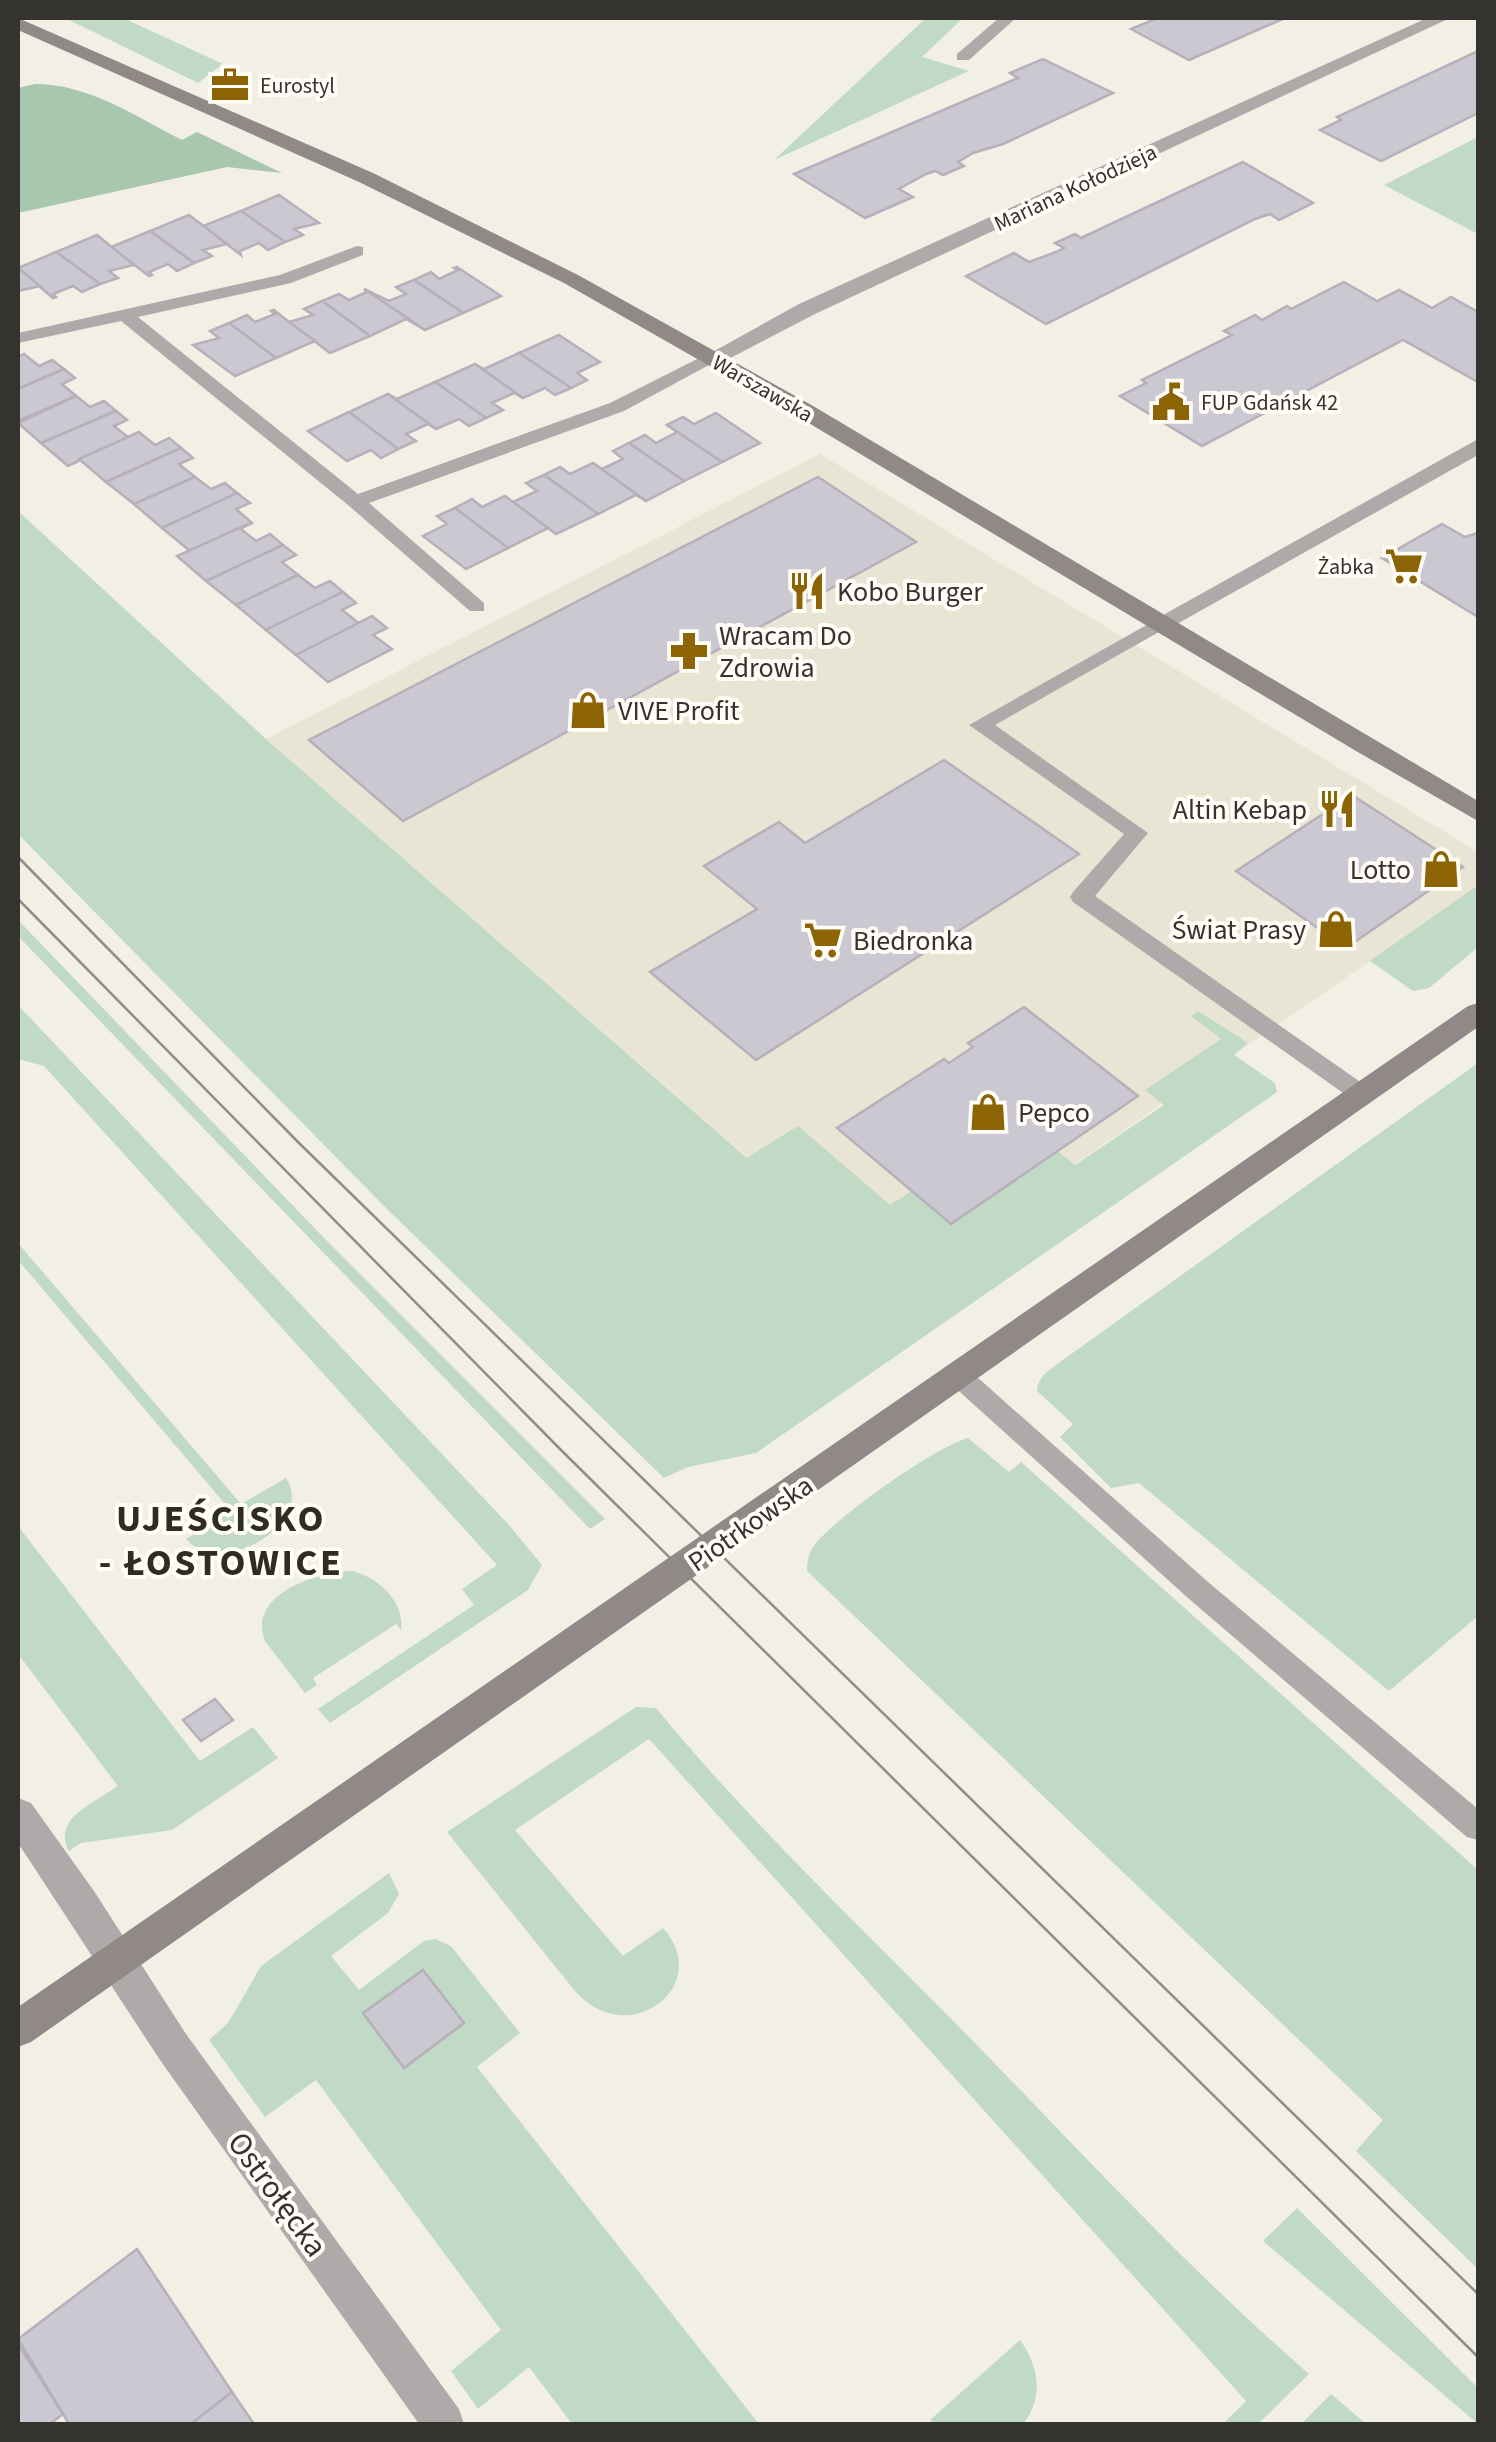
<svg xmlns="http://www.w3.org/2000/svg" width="1496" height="2442" font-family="'Source Sans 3',sans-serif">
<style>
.built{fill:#e9e5d4}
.green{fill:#c0dac5}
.forest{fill:#a9c6af}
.building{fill:#ccc8d1;stroke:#b5b0b9;stroke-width:2.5}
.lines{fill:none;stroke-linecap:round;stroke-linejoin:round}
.lane{fill:#afaaaa;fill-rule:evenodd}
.street{fill:#afaaaa;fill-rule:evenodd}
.secondary{fill:#908988;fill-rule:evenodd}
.tram{stroke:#8f8d87;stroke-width:2.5}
.labels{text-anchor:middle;stroke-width:8;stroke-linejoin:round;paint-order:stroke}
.far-poi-label{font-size:22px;fill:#343330;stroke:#fffdf5;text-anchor:start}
.far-street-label{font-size:22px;fill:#343330;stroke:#fffdf5}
.poi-label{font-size:28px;fill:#343330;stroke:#fffdf5;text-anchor:start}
.street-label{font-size:28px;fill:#343330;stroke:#fffdf5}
.near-street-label{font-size:32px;fill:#343330;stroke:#fffdf5}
.district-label{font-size:38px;font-weight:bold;letter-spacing:2.5px;fill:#2e2c25;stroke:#fffdf5}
</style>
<rect width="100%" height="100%" fill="#f2efe5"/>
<polygon class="built" points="820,454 1478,852 1478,887 900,1284 748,1158 266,739"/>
<g class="green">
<polygon points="65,18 123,18 223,64 198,83"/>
<polygon points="926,18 963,18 922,57 969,71 774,160"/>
<polygon points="1478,137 1478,234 1384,185"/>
<polygon points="18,511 266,739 747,1158 798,1126 890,1205 912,1191 952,1224 1058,1151 1075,1165 1164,1105 1145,1090 1221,1039 1191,1016 1198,1011 1248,1043 1234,1055 1275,1083 1277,1092 756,1453 688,1467 664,1478 385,1207 18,834"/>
<polygon points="1478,885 1478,947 1429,988 1413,991 1370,961"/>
<polygon points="18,920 328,1242 605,1519 590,1529 18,936"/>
<polygon points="18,1005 508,1524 542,1565 528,1590 330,1723 318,1709 474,1605 462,1589 497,1565 44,1066 18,1059"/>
<path d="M1478,1063V1616L1389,1691L1139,1483L1111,1488L1060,1437L1073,1424L1037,1391C1038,1376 1050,1370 1060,1362Z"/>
<path d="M18,1243L241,1504L286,1478C316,1522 222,1580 186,1539L231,1511L18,1260Z"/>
<path d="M968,1438L1009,1472L1021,1462L1478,1870V2269L1356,2151L1383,2120L807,1571C807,1559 809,1551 817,1542C840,1515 935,1447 968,1438Z"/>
<path d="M18,1526L200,1761L253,1727L278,1758L172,1830L81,1843L69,1851C51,1818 96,1802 118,1786L18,1654Z"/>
<path d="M351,1571C377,1576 405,1601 401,1630L396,1624L313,1678L317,1685L305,1693L265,1641C247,1594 317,1572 351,1571Z"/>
<path d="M636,1707L656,1708C752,1825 864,1930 970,2038C1081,2152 1189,2270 1309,2374L1258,2424H1223L1246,2401L649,1739L515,1830L623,1956L663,1928C715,1985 628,2052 575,1991L447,1832Z"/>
<polygon points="389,1873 399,1894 388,1913 331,1956 359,1990 424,1941 435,1939 451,1946 520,2033 477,2067 759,2424 572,2424 529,2367 478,2409 451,2371 501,2330 316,2080 265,2117 209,2040 228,2023 261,1966"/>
<polygon points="1297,2208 1478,2388 1478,2424 1263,2241"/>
<path d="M1020,2340C1039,2366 1044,2398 1023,2424H935L930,2420Z"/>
<polygon points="1331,2394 1366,2424 1301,2424"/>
</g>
<path class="forest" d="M35,84C89,84 135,116 182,140L197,132L282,173L227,167L18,213V88Z"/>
<g class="building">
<polygon points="1158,18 1285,18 1189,60 1131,29"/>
<polygon points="1478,51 1478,113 1381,161 1320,130 1341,120 1337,117"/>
<polygon points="1043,59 1113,93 1003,144 973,153 958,162 964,166 943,175 935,171 926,174 899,189 913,197 865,218 794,174 1018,78 1010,73"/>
<polygon points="223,74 244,84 233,90 211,80"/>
<polygon points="1243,162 1313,203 1279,220 1270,214 1255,219 1046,324 966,276 1014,253 1029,262 1056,252 1064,248 1055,243 1075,234 1081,238"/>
<polygon points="279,195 319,223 294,229 303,235 285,242 241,211"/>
<polygon points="241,211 285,242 268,250 259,243 240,251 241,255 203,226"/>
<polygon points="189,215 227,244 203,250 212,256 194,263 150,231"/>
<polygon points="150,231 194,263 177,271 168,264 149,272 152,275 149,276 111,247"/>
<polygon points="97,235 134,265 109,271 118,278 100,284 56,252"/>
<polygon points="56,252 100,284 82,292 73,286 53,294 56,297 53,298 18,268"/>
<polygon points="457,267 501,296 463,313 414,280 431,272 439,279 458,270 454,268"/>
<polygon points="18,268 40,286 18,291"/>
<polygon points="414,280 463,313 425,330 364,289 389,301 406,294 396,287"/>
<polygon points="1344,282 1377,301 1399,290 1432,308 1451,297 1478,312 1478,382 1403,340 1202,446 1120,396 1146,383 1142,380 1232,335 1224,331 1255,315 1262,320 1287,306 1291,309"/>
<polygon points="364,289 425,330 406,319 370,336 322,301 339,294 349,300 367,292"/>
<polygon points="322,301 370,336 330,353 289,322 313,315 304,309"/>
<polygon points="274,310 289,322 315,341 276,358 229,323 247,315 255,322 275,314 271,311"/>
<polygon points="229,323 276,358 235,376 193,345 219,338 210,331"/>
<polygon points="559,335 600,362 577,373 587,380 571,388 519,353"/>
<polygon points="519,353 571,388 555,395 545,388 523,398 475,364 484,369"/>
<polygon points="24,354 39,366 52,360 64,369 18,389 18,357"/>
<polygon points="475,364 523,398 514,393 492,403 503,410 486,418 435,382"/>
<polygon points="64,369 75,378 62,384 76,396 18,421 18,389"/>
<polygon points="435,382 486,418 469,426 459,419 436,429 388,394 397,399"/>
<polygon points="388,394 436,429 428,424 406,434 416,441 398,449 349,412"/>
<polygon points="76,396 90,407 104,401 116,411 41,443 18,423"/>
<polygon points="116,411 127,420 114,426 128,437 134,435 68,466 41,443"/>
<polygon points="349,412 398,449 381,458 371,450 347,461 308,431"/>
<polygon points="716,413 760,443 722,462 667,425 683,417 694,424"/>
<polygon points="667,425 722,462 684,481 629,443 645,435 656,443 677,432"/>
<polygon points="139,432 155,445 169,438 181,448 106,482 79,459"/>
<polygon points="629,443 684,481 646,501 593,463 602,469 623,459 613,451"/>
<polygon points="181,448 193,458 179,464 195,477 134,504 106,482"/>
<polygon points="593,463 646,501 636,495 598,514 544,475 560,467 570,474"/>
<polygon points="544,475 598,514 556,534 513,502 537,491 526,483"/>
<polygon points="195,477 211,489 225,483 237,493 162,528 134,504"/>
<polygon points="818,477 916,542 403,821 309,740"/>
<polygon points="237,493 250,503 236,509 252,523 248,525 190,551 162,528"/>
<polygon points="505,496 513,502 548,528 508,548 455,508 472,499 482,507"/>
<polygon points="455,508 508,548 466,569 423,536 447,524 437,516"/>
<polygon points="248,524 241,529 256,541 270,534 283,545 206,581 177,556"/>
<polygon points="1442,524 1465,537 1478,533 1478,617 1382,558"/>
<polygon points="283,545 296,555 282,562 298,575 236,605 206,581"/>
<polygon points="298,575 315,588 330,581 343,592 266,630 236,605"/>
<polygon points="343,592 356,603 342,610 360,624 296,655 266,630"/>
<polygon points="372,616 387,628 373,635 392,649 328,682 296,655"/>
<polygon points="944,760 1079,854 756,1060 650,972 757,909 704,866 779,822 805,843"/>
<polygon points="1352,795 1463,867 1346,948 1236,871"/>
<polygon points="1024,1007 1138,1096 951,1224 837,1128 944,1059 949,1063 973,1047 968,1043"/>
<polygon points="215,1699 233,1720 201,1741 183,1720"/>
<polygon points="423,1970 464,2023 404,2068 363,2013"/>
<polygon points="137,2249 232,2392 191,2424 69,2424 18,2339"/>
<polygon points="18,2344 63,2414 50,2424 18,2424"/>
<polygon points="232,2392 254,2424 191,2424"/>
</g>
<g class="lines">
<g class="lane">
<polygon points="999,18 1016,18 969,60 957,60 957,54"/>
<polygon points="357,246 363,247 363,255 291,283 138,317 358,494 610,403 705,355 711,354 720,359 624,411 369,503 484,603 484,611 470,611 348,505 121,321 18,343 18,333 280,275"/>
<polygon points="1159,618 1169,624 1166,628 995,725 1148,833 1095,896 1369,1088 1373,1094 1369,1100 1353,1100 1073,902 1070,897 1073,892 1124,834 969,725"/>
<polygon points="959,1365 968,1369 1208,1582 1478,1809 1478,1840 1467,1837 1188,1598 950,1383 946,1376 950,1369"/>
</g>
<g class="street">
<polygon points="1427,18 1450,18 815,314 719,364 711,366 700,359 799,304"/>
<polygon points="1478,439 1478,455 1168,629 1159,632 1147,624"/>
<polygon points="18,1798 31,1803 94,1891 186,2034 459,2409 464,2424 419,2424 160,2060 18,1843"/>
</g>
<g class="secondary">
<polygon points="18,18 373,173 578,275 808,403 1478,801 1478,821 1356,751 792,413 564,283 359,182 18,30"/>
<polygon points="1478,1003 1478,1027 31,2042 18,2047 18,2007 1468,1006"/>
</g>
<g class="tram">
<polyline points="18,857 298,1142 1478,2294"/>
<polyline points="18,899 561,1450 1478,2357"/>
</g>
</g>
<defs>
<g id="office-bare" transform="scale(3)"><path d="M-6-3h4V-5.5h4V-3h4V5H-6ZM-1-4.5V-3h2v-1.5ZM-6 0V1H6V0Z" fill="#8c6305" stroke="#fffdf5" stroke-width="2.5" paint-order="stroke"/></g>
<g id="civic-bare" transform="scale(3)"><path d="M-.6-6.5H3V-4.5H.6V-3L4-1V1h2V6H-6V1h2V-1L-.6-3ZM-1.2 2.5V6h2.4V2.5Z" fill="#8c6305" stroke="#fffdf5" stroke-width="2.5" paint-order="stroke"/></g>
<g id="supermarket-bare" transform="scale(3)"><path d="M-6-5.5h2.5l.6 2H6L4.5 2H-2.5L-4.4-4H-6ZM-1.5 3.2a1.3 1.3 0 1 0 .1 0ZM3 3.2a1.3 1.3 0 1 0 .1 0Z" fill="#8c6305" stroke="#fffdf5" stroke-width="2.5" paint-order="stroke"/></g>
<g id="restaurant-bare" transform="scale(3)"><path d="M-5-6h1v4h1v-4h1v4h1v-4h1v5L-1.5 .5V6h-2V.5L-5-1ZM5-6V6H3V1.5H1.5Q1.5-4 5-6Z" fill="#8c6305" stroke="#fffdf5" stroke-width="2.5" paint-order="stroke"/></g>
<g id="pharmacy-bare" transform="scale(3)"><path d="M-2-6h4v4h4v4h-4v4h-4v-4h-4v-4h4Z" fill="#8c6305" stroke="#fffdf5" stroke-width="2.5" paint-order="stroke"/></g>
<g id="shop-bare" transform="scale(3)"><path d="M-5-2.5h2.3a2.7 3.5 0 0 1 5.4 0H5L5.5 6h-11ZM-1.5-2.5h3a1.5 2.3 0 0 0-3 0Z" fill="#8c6305" stroke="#fffdf5" stroke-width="2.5" paint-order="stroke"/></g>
</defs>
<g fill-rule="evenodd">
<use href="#office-bare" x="230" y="85"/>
<use href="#civic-bare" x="1171" y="402"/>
<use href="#supermarket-bare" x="1404" y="566"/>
<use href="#restaurant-bare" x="807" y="591"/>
<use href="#pharmacy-bare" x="689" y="651"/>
<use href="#shop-bare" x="588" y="710"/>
<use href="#restaurant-bare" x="1337" y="809"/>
<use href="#shop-bare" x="1441" y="869"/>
<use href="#shop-bare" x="1336" y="929"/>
<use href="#supermarket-bare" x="823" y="940"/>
<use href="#shop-bare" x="988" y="1112"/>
</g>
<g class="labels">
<g class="far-poi-label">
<text x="260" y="93">Eurostyl</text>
<text x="1201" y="410">FUP Gdańsk 42</text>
<text x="1374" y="574" text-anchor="end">Żabka</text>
</g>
<g class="far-street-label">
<text transform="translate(1075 187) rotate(-25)" y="8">Mariana Kołodzieja</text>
<text transform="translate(763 388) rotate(30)" y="8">Warszawska</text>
</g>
<g class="poi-label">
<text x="837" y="601">Kobo Burger</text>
<text x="719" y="645">Wracam Do<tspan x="719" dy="32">Zdrowia</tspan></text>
<text x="618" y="720">VIVE Profit</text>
<text x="1307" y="819" text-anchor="end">Altin Kebap</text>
<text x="1411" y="879" text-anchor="end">Lotto</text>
<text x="1306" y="939" text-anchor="end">Świat Prasy</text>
<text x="853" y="950">Biedronka</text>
<text x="1018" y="1122">Pepco</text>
</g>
<g class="street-label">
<text transform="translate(750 1523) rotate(-35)" y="10">Piotrkowska</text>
</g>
<g class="near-street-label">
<text transform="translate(278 2194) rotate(54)" y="11">Ostrołęcka</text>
</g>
<g class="district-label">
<text x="221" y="1531">UJEŚCISKO<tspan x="221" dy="44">- ŁOSTOWICE</tspan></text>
</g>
</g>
<rect width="1496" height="2442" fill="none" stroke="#343330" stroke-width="40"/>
</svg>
